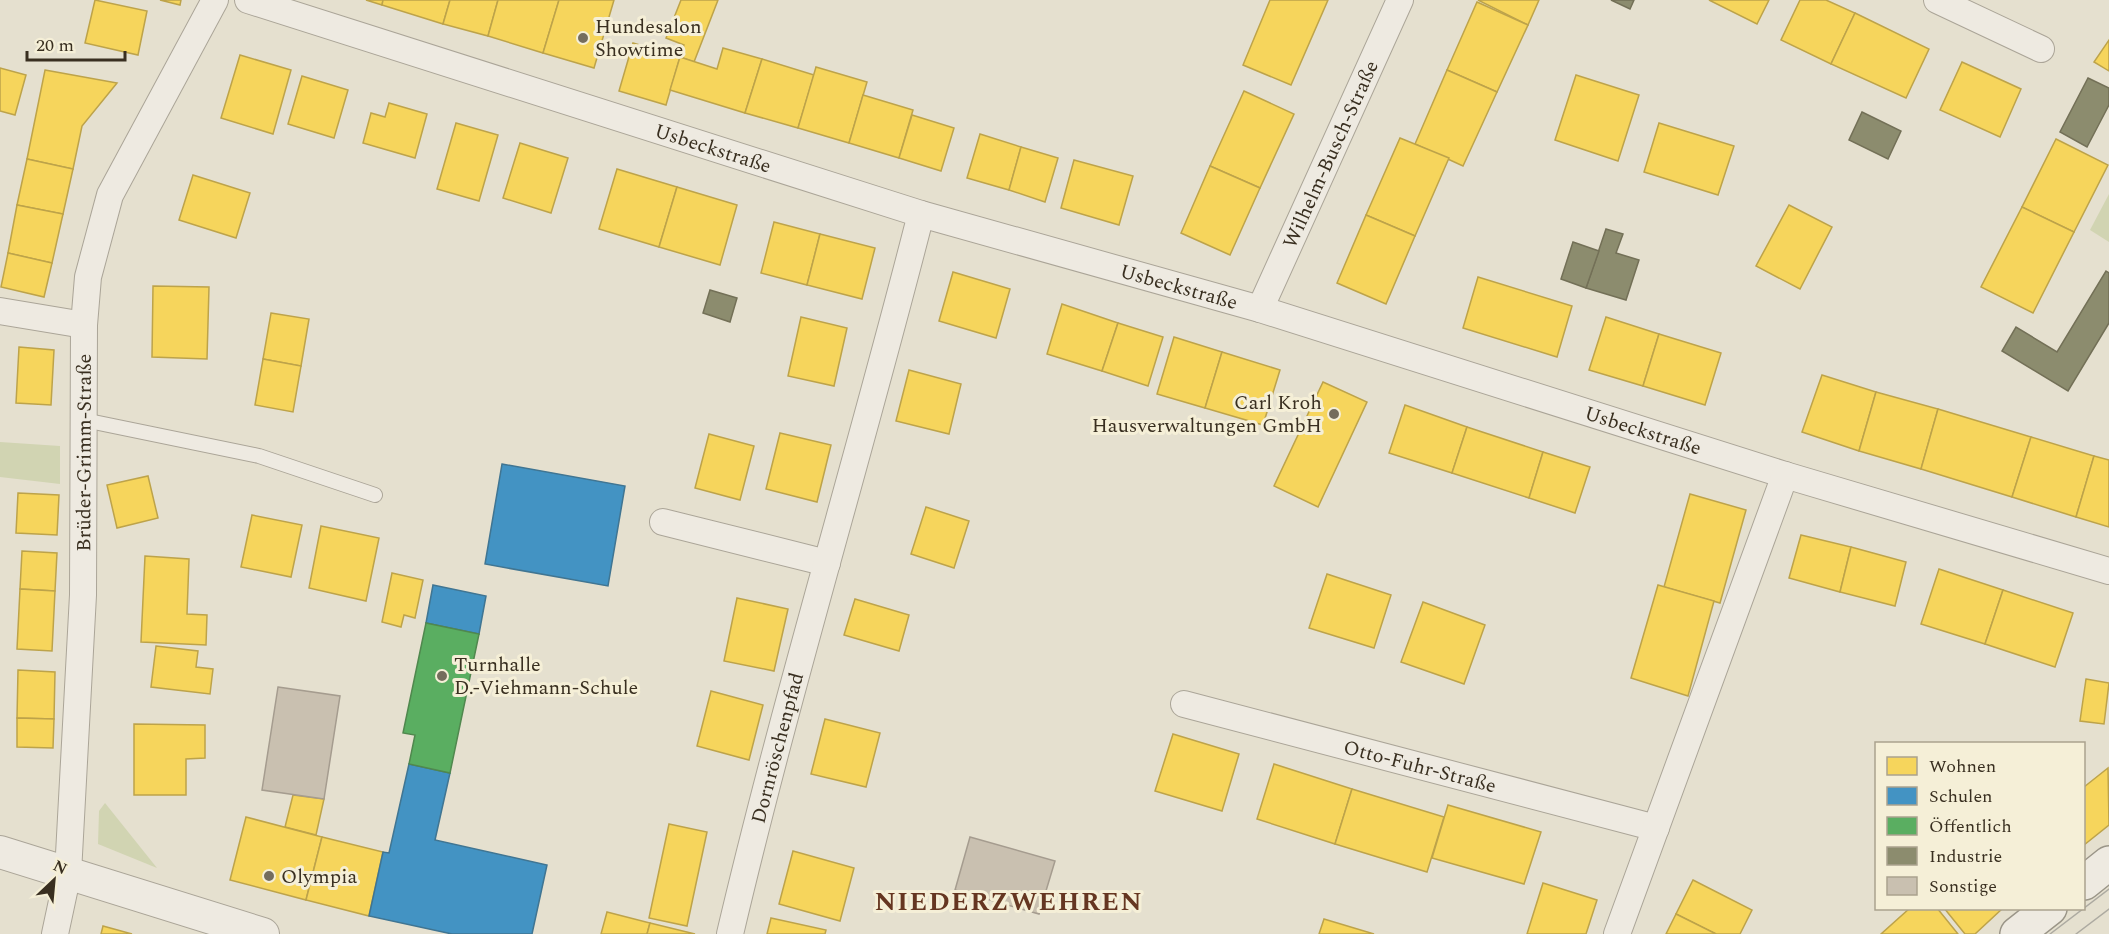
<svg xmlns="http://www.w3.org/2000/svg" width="2109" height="934" font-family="Spectral,serif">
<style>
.green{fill:#d1d4b2}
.homes{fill:#f6d55c;stroke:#bda34a;stroke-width:1.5}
.schools{fill:#4393c3;stroke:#407592;stroke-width:1.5}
.public{fill:#5aae61;stroke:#50884e;stroke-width:1.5}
.industry{fill:#8c8c6e;stroke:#737057;stroke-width:1.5}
.building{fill:#c9c0b0;stroke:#a59c8f;stroke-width:1.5}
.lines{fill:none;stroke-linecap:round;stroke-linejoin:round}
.service-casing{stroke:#aba598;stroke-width:16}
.minor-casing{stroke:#aba598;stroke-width:28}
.tertiary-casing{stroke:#aba598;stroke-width:34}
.secondary-casing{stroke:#9a9588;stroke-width:36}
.service{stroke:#eeeae1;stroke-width:14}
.minor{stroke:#eeeae1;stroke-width:26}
.tertiary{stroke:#eeeae1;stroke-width:32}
.secondary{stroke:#eeeae1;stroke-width:33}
.tram{stroke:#adaaa1;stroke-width:1.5}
.poi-dot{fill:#756d5d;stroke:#f5efd7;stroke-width:2}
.labels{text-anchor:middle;stroke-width:6;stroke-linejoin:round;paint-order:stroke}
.poi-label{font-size:20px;fill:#392f20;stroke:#f5efd7;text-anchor:start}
.street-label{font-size:20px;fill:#392f20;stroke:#f5efd7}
.district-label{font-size:26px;font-weight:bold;letter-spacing:1.5px;fill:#653621;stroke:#f5efd7}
</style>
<rect width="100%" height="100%" fill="#e5e0cf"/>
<g class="green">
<polygon points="2109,194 2109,242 2090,230"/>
<polygon points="0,442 60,446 60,484 0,477"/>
<polygon points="105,803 157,868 98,844 99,811"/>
</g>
<g class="homes">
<polygon points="95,0 147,11 138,55 85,43"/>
<polygon points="160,0 181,0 180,5"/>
<polygon points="366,0 383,0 382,5"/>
<polygon points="383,0 450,0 443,24 382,5"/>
<polygon points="450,0 498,0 488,36 443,24"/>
<polygon points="498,0 559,0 543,53 488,36"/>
<polygon points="559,0 614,0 594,68 543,53"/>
<polygon points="681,0 718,0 694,62 680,57 684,45 666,38"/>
<polygon points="1270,0 1328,0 1291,85 1243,65"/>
<polygon points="1478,0 1539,0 1528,25"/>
<polygon points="1709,0 1769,0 1757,24"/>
<polygon points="1800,0 1826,0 1855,13 1831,64 1781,40"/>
<polygon points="1477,2 1528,25 1497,92 1447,70"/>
<polygon points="1855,13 1929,49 1906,98 1831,64"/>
<polygon points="2109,40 2109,71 2094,62"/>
<polygon points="633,43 680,57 666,105 619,91"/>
<polygon points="723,48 762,59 745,113 670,90 680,57 717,69"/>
<polygon points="240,55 291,70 273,134 221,118"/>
<polygon points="762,59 814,75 798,128 745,113"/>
<polygon points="1962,62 2021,89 2000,137 1940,110"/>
<polygon points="816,67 867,82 849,143 798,128"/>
<polygon points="0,68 26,75 15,115 0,111"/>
<polygon points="45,70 117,83 82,126 73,169 27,159"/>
<polygon points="1447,70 1497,92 1463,166 1415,144"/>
<polygon points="1576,75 1639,95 1618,161 1555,140"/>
<polygon points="302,76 348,90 334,138 288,124"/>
<polygon points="1244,91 1294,114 1260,188 1210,166"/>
<polygon points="863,95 913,110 899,158 849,143"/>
<polygon points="389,103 427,114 415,158 363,143 371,113 385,117"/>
<polygon points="912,115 954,128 941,171 899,158"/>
<polygon points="456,123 498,135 479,201 437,189"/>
<polygon points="1659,123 1734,146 1718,195 1644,172"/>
<polygon points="980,134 1021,147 1009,190 967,178"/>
<polygon points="1400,138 1449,158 1415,236 1366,215"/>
<polygon points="2056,139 2108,165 2074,232 2022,207"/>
<polygon points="520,143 568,158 551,213 503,198"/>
<polygon points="1021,147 1058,158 1045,202 1009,190"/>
<polygon points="27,159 73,169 63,214 17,205"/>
<polygon points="1074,160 1133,176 1119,225 1061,208"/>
<polygon points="1210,166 1260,188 1230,255 1181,233"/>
<polygon points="617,169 677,187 659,247 599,229"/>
<polygon points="193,175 250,193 236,238 179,220"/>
<polygon points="677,187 737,205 720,265 659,247"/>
<polygon points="17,205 63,214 52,263 8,253"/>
<polygon points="1789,205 1832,227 1800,289 1756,266"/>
<polygon points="2022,207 2074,232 2033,313 1981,287"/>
<polygon points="1366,215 1415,236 1386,304 1337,283"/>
<polygon points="774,222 820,234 807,285 761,273"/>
<polygon points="820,234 875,248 862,299 807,285"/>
<polygon points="8,253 52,263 44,297 1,287"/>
<polygon points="953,272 1010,289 996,338 939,321"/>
<polygon points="1478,277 1572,306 1557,357 1463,328"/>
<polygon points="153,286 209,287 207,359 152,357"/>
<polygon points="1062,304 1118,323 1102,371 1047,354"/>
<polygon points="271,313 309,319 301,366 263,359"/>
<polygon points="801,317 847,328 834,386 788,376"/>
<polygon points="1606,317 1659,334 1643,386 1589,370"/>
<polygon points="1118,323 1163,337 1148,386 1102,371"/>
<polygon points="1659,334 1721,353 1705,405 1643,386"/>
<polygon points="1174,337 1222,352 1205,408 1157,394"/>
<polygon points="19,347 54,350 51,405 16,403"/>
<polygon points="1222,352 1280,370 1263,425 1205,408"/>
<polygon points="263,359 301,366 293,412 255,405"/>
<polygon points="909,370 961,384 949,434 896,421"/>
<polygon points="1822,375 1876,392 1859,451 1802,432"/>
<polygon points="1323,382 1367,402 1318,507 1274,486"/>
<polygon points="1876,392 1938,409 1921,469 1859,451"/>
<polygon points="1405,405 1467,427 1452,473 1389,453"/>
<polygon points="1938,409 2031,437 2012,497 1921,469"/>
<polygon points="1467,427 1543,452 1529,498 1452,473"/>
<polygon points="780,433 831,445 817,502 766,489"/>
<polygon points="709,434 754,446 740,500 695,488"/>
<polygon points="2031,437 2094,456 2076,517 2012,497"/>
<polygon points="1543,452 1590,467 1575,513 1529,498"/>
<polygon points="2094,456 2109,460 2109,527 2076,517"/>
<polygon points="148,476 158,518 117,528 107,485"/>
<polygon points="18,493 59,495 57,535 16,533"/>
<polygon points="1690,494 1746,510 1720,603 1664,587"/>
<polygon points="926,507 969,521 954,568 911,554"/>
<polygon points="252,515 302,525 291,577 241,567"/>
<polygon points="321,526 379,538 366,601 309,588"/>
<polygon points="1801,535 1851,547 1840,592 1789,578"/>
<polygon points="1851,547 1906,562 1895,606 1840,592"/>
<polygon points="22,551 57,553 55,591 20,589"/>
<polygon points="145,556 189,559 187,614 207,615 206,645 141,642"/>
<polygon points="1939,569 2003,590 1985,644 1921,624"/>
<polygon points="392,573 423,580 415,618 404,615 401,627 382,622"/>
<polygon points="1327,574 1391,595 1374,648 1309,628"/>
<polygon points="1658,585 1714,601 1688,696 1631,678"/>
<polygon points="20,589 55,591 52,651 17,649"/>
<polygon points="2003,590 2073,613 2055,667 1985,644"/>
<polygon points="737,598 788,609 774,671 724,661"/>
<polygon points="855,599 909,615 899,651 844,635"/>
<polygon points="1423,602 1485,625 1464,684 1401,662"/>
<polygon points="156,646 198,651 196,667 213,669 210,694 151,687"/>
<polygon points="18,670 55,672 54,719 17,718"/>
<polygon points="2086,679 2109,683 2104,724 2080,721"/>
<polygon points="711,691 763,705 749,760 697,746"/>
<polygon points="17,718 54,719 53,748 17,747"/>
<polygon points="825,719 880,733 866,787 811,774"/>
<polygon points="134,724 205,725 205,758 186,759 186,795 134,795"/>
<polygon points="1173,734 1239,754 1222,811 1155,791"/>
<polygon points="1274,764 1352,789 1335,844 1257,819"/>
<polygon points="2108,768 2109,825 2084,845 2084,787"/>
<polygon points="1352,789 1444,817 1427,872 1335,844"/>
<polygon points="293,795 324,799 316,835 285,827"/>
<polygon points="1448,805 1541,832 1524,884 1432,858"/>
<polygon points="246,817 322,837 306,900 230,880"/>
<polygon points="669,824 707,832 687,926 649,918"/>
<polygon points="322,837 383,852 369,916 306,900"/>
<polygon points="793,851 854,868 840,921 779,904"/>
<polygon points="1693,880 1752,910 1740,934 1716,934 1676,914"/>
<polygon points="1543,883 1597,900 1586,934 1527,934"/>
<polygon points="1910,908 1937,908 1958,934 1881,934"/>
<polygon points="1944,908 2003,908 1975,934 1965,934"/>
<polygon points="607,912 650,923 647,934 601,934"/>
<polygon points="1676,914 1716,934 1666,934"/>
<polygon points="771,918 826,930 825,934 767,934"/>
<polygon points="1324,919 1374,934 1319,934"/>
<polygon points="650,923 695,934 647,934"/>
<polygon points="103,926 132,934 101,934"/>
</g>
<g class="schools">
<polygon points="502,464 625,486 608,586 485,564"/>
<polygon points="433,585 486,596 479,634 426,623"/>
<polygon points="409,764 450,773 435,840 547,865 532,934 452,934 369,916 383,852 389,853"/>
</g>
<polygon class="public" points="426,623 479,634 450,773 409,764 415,735 403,733"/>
<g class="industry">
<polygon points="1611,0 1634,0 1630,9"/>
<polygon points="2088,78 2109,88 2109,105 2087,147 2060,132"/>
<polygon points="1862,112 1901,131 1888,159 1849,140"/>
<polygon points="1606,229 1623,234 1616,253 1639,260 1626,300 1586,288"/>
<polygon points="1573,242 1599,251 1586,288 1561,279"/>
<polygon points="2106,271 2109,273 2109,323 2068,391 2002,351 2016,327 2057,352"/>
<polygon points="710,290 737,298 730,322 703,313"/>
</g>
<g class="building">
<polygon points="278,687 340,696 324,799 262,790"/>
<polygon points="970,837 1055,861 1039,914 955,890"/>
</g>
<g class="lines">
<g class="service-casing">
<polyline id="service" points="84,420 259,456 375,495"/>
</g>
<g class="minor-casing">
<g id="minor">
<path id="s1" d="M248,0L921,214L1260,309L1785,475L2109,571"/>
<polyline points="1937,0 2041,49"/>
<path id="s2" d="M1260,309L1400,0"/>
<polyline points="0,311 84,325"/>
<polyline points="663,522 827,563"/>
<path id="s3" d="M1184,704L1656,828"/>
<path id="s4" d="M55,934L68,873L83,595L84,325L88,277L110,195L215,0"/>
<path id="s5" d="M730,934C787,692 860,454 921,214"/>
<polyline points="1617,934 1785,475"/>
</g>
</g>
<g class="tertiary-casing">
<polyline id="tertiary" points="0,852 263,934"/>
</g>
<g class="secondary-casing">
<g id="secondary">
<polyline points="2084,883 2109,863"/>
<polyline points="2017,934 2050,908"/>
</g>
</g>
<use href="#service" class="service"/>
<use href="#minor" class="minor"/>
<use href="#tertiary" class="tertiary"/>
<use href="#secondary" class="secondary"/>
<g class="tram">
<polyline points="2050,934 2109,889"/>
<polyline points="2076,934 2109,909"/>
</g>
</g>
<g class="poi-dot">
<circle cx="583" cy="38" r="6"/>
<circle cx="1334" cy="414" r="6"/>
<circle cx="442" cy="676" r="6"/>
<circle cx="269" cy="876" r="6"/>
</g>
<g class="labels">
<g class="poi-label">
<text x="595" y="33">Hundesalon<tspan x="595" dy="23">Showtime</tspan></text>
<text x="1322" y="409" text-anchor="end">Carl Kroh<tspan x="1322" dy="23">Hausverwaltungen GmbH</tspan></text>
<text x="454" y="671">Turnhalle<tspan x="454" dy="23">D.-Viehmann-Schule</tspan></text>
<text x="281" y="883">Olympia</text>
</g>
<g class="street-label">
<text dy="7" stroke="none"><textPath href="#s1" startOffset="488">Usbeckstraße</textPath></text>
<text dy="7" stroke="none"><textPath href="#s2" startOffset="170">Wilhelm-Busch-Straße</textPath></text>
<text dy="7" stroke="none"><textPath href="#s1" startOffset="974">Usbeckstraße</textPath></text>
<text dy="7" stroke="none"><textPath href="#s1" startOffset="1460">Usbeckstraße</textPath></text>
<text dy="7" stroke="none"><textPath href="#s4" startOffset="483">Brüder-Grimm-Straße</textPath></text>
<text dy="7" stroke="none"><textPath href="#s5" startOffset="192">Dornröschenpfad</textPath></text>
<text dy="7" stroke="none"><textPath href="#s3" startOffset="244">Otto-Fuhr-Straße</textPath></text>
</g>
<g class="district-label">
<text x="1009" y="910">NIEDERZWEHREN</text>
</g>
</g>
<rect x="1875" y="742" width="210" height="168" fill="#f5efd7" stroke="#aaa28e" stroke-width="1.5"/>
<rect x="1887" y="757" width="30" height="18" fill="#f6d55c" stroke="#aaa28e" stroke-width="1.5"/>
<text x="1929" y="772" font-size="18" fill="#392f20">Wohnen</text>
<rect x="1887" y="787" width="30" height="18" fill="#4393c3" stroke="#aaa28e" stroke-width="1.5"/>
<text x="1929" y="802" font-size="18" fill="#392f20">Schulen</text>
<rect x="1887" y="817" width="30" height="18" fill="#5aae61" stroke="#aaa28e" stroke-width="1.5"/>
<text x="1929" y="832" font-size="18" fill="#392f20">Öffentlich</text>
<rect x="1887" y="847" width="30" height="18" fill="#8c8c6e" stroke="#aaa28e" stroke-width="1.5"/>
<text x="1929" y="862" font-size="18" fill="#392f20">Industrie</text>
<rect x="1887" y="877" width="30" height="18" fill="#c9c0b0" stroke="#aaa28e" stroke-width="1.5"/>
<text x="1929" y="892" font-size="18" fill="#392f20">Sonstige</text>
<g transform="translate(54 880) rotate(26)" stroke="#f5efd7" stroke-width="4.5" paint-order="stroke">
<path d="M0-4.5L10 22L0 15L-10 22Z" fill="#392f20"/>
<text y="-9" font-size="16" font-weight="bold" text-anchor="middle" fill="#392f20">N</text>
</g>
<path d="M27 51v9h98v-9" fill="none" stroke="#392f20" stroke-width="3"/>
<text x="36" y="51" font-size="18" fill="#392f20" stroke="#f5efd7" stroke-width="4.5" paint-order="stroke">20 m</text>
</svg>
